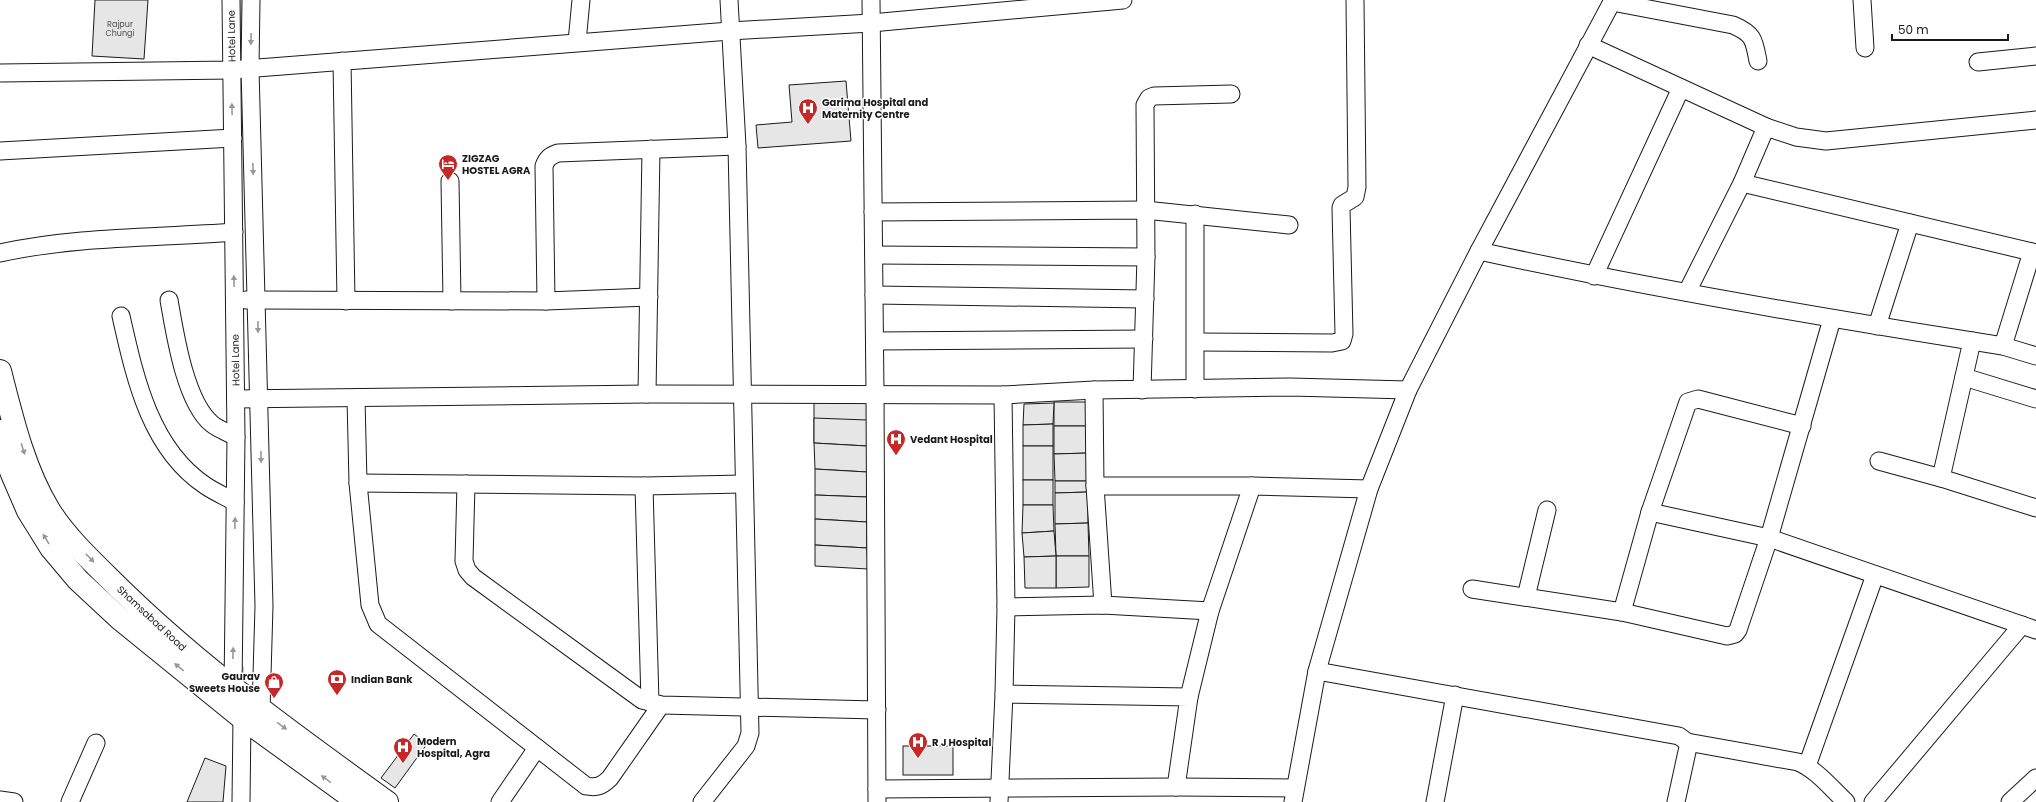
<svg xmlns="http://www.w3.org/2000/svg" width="2036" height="802" font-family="Poppins,sans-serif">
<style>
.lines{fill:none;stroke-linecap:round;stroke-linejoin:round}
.stream{stroke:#c6d2dc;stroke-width:4.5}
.building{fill:#e6e6e6;stroke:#1a1a1a}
.minor-casing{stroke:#1a1a1a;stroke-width:19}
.major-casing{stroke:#1a1a1a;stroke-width:24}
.minor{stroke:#fff;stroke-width:17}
.major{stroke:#fff;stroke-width:22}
.oneway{fill:#989898}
.labels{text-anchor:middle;stroke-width:3;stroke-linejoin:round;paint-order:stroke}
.number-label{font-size:8px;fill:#4d4d4d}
.street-label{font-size:10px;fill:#1a1a1a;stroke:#fff}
.poi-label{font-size:10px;font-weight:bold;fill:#1a1a1a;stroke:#fff;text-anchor:start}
</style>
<rect width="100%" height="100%" fill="#fff"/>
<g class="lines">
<g class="stream">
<polyline points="240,86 241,0"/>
<polyline points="242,668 242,680"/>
</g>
</g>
<g class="building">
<polygon points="95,0 148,0 144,59 92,56"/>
<polygon points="846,81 851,141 758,148 756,125 792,122 789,85"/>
<polygon points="814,397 867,397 867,446 814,443"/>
<polygon points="1054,402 1087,402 1088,426 1054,426"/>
<polygon points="1054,403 1053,424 1023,425 1024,404"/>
<polygon points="814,418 867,420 867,446 814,443"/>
<polygon points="1053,424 1053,446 1023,446 1023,425"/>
<polygon points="1054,426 1088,426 1088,453 1054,454"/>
<polygon points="814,443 867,446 867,472 815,469"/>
<rect x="1023" y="446" width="30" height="34"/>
<polygon points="1088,453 1088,481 1055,481 1054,454"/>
<polygon points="815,469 867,472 867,497 815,495"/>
<rect x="1023" y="480" width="30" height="25"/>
<polygon points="1055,481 1088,481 1088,492 1055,493"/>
<polygon points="1088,492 1088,523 1055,524 1055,493"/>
<polygon points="815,495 867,497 867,522 815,519"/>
<polygon points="1023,505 1053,505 1054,531 1022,533"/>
<polygon points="815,519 867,522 867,548 815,545"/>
<polygon points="1088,523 1089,556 1056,556 1055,524"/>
<polygon points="1054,531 1056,556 1024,557 1022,533"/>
<polygon points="815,545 867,548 868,569 815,566"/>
<polygon points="1056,556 1089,556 1089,587 1056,588"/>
<polygon points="1056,556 1056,588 1025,588 1024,557"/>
<polygon points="414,734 427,744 395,788 381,778"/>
<rect x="903" y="746" width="50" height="29"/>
<polygon points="205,758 226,766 223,802 187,802"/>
</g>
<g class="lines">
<g class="minor-casing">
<g id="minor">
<polyline points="231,0 236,437 233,689 242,718 241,802"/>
<polyline points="251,0 250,68 264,606 261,710 257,717"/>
<polyline points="871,0 875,393 877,802"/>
<polyline points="1862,0 1865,48"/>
<path d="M1612,2L1733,25C1754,34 1754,40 1758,61"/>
<polyline points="577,42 581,0"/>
<polyline points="1588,45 1766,127"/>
<polyline points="342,61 346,301"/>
<polyline points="1978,62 2036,56"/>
<polyline points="0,73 232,70 730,31 871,23 1123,0"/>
<polyline points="0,151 233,138"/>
<polyline points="450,181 452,301"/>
<polyline points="1742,183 2036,253"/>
<polyline points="873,212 1145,210 1289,225"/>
<polyline points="1195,214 1195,389"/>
<path d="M1479,251C1643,287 1807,315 1972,341L1941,478"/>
<path d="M0,253C77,236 156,238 234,232"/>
<polyline points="874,255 1146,257"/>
<polyline points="1594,276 1681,88"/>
<polyline points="1687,292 1742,183 1766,127 1796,137 1826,141 2036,120"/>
<polyline points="874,295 1145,299"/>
<path d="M649,297L546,301L544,166C547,158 550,156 558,153L737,146"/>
<path d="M169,300C175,334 185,402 212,424C218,429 229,433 236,437"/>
<polyline points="246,300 546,301"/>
<path d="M121,316C135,378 150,449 206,486C215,492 226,497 235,502"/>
<polyline points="1877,326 1910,223"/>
<polyline points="875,341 1144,339"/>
<polyline points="1972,341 2003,346 2036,356"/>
<polyline points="1196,342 1332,343 1342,341 1344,334 1341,208 1342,205 1355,197 1357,187 1355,0"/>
<polyline points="2003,346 2032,252"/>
<polyline points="1964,377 2036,399"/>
<polyline points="1094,390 1095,486"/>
<polyline points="1142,390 1146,257 1145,105 1149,98 1154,96 1231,94"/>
<polyline points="647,394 651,149"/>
<polyline points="1003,395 1006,607 1004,694"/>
<path d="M356,398L358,483L370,605L378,624L586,786C597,788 602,786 610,778L661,705"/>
<polyline points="236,399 647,394 1003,395 1094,390 1290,387 1408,390"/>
<polyline points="0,429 15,425"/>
<polyline points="1879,461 1941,478 2036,508"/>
<polyline points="358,483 644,486 744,484"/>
<polyline points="466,484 464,561 467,570 473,577 642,700 650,702"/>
<polyline points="644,486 650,702 661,705 877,710"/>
<polyline points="1650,512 1769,538 2036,630"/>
<polyline points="1472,589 1622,612 1727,636 1735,634 1738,630 1769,538 1832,319"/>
<polyline points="1526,597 1547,510"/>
<polyline points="1103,605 1095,486 1252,486"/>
<polyline points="1006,607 1103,605 1210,611 1252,486 1369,489"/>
<polyline points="1622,612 1650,512 1688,402 1698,399 1802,426"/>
<polyline points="1317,671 1679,736 1687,742 1688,747 1676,802"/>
<polyline points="1189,697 1210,611"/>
<path d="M1687,742L1798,762C1817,770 1831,788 1846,802"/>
<polyline points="1807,766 1875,575"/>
<polyline points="877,789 1176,787 1295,788"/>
<polyline points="0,800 14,802"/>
<polyline points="70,802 96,743"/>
<polyline points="500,802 537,748"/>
<polyline points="702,802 746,746 750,733 737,146 729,0"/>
<polyline points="999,802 1004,694 1189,697 1176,787"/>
<polyline points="1293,802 1317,671 1369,489 1408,390 1479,251 1613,0"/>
<polyline points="1435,802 1455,695"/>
<polyline points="1873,802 2022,625"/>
<polyline points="2010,802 2036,778"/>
</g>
</g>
<g class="major-casing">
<g id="major">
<path d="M0,371C12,418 24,469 49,510C67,539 96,565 120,589C202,669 294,735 387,802"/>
<polyline points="0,441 12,474 28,511 51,548 78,580 120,619 242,718 358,802"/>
</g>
</g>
<use href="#minor" class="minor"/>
<use href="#major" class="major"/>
</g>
<defs><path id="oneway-solid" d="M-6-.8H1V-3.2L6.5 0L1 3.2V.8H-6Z"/></defs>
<g class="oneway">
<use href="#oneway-solid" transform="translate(251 39) rotate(91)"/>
<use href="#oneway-solid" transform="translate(232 109) rotate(-91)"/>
<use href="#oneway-solid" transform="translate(253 169) rotate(88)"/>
<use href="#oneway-solid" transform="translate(234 281) rotate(-91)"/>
<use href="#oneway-solid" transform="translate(258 327) rotate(89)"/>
<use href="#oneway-solid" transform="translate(23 449) rotate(72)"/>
<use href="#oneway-solid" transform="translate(261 457) rotate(89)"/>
<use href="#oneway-solid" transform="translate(235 523) rotate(-89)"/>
<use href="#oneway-solid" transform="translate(46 539) rotate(-121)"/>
<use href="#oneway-solid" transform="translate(90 558) rotate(46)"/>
<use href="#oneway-solid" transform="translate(233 653) rotate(-89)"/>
<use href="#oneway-solid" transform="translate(179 667) rotate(-141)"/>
<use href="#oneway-solid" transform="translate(282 726) rotate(36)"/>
<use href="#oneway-solid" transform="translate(326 779) rotate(-144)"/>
</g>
<defs>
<g id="hospital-pin" transform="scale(1)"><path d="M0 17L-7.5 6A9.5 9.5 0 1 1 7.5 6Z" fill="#c62828" stroke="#fff"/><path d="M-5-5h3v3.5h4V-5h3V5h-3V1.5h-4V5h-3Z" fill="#fff"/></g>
<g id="hotel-pin" transform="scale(1)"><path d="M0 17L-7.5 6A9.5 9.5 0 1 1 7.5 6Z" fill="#c62828" stroke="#fff"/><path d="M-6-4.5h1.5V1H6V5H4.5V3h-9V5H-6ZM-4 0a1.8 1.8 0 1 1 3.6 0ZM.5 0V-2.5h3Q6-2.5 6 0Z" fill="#fff"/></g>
<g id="bank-pin" transform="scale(1)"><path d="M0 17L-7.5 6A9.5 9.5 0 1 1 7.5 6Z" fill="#c62828" stroke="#fff"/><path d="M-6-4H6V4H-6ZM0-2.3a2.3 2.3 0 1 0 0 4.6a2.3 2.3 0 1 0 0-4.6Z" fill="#fff"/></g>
<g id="shop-pin" transform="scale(1)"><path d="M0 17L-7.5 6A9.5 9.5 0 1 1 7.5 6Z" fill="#c62828" stroke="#fff"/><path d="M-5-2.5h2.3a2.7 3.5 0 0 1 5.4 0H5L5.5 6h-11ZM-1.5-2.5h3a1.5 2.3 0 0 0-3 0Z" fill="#fff"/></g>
</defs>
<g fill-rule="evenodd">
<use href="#hospital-pin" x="808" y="108"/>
<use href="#hotel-pin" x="448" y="164"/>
<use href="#hospital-pin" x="896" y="439"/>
<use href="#bank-pin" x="337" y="679"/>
<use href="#shop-pin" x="274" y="682"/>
<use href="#hospital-pin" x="918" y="742"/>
<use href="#hospital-pin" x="403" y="747"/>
</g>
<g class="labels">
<g class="number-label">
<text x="120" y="27">Rajpur<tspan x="120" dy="9">Chungi</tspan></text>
</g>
<g class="street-label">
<text transform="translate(231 36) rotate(-91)" y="4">Hotel Lane</text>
<text transform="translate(235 360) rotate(-91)" y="4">Hotel Lane</text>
<text transform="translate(152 618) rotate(43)" y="4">Shamsabad Road</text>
</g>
<g class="poi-label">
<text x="822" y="106">Garima Hospital and<tspan x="822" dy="12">Maternity Centre</tspan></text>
<text x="462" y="162">ZIGZAG<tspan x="462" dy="12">HOSTEL AGRA</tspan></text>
<text x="910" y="443">Vedant Hospital</text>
<text x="260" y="680" text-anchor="end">Gaurav<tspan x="260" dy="12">Sweets House</tspan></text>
<text x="351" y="683">Indian Bank</text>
<text x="417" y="745">Modern<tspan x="417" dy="12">Hospital, Agra</tspan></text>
<text x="932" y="746">R J Hospital</text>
</g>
</g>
<path d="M1892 34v6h116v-6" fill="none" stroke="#1a1a1a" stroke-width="2"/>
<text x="1898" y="34" font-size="12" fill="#1a1a1a" stroke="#ffffff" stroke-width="3" paint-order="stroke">50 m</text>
</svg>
